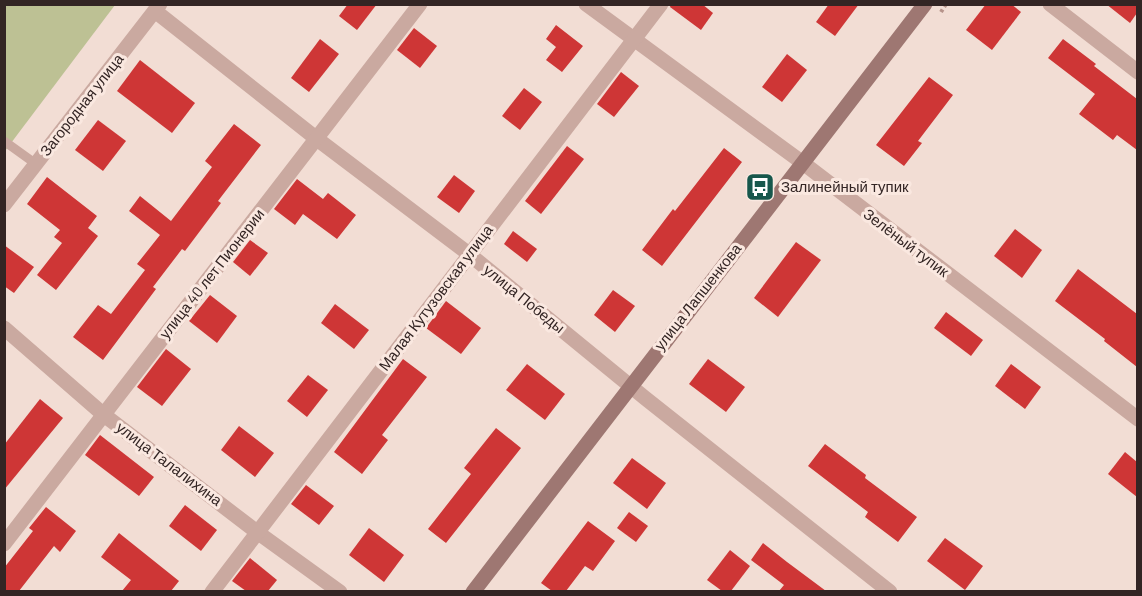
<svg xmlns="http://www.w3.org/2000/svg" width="1142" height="596" font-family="Barlow,sans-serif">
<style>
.green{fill:#bdc194}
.building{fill:#ce3636}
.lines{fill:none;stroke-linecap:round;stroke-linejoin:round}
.path{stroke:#b6938a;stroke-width:4;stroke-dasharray:3 3;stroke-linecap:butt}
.lane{stroke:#caa9a0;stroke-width:9}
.street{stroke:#caa9a0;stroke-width:15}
.secondary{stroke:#9e7772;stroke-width:15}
.labels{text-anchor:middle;stroke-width:6;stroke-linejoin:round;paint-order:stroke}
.street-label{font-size:15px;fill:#332524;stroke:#fae8e0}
.poi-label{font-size:15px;fill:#332524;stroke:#fae8e0;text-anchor:start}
</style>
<rect width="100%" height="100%" fill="#f2ddd4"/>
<polygon class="green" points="5,5 115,5 5,151"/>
<g class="building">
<polygon points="348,4 377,4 357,30 339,16"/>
<polygon points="671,4 702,4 713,13 701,30 670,7"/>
<polygon points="829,4 859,4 835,36 816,22"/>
<polygon points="986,4 1011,4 1021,12 992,50 966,30"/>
<polygon points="1106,4 1137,4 1137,13 1130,23"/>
<polygon points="556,25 583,46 562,72 546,60 556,47 546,39"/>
<polygon points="414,28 437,46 420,68 397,50"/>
<polygon points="320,39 339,54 309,92 291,78"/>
<polygon points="1063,39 1096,64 1094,66 1137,99 1137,150 1117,135 1113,140 1079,114 1095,94 1048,58"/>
<polygon points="787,54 807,70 782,102 762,87"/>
<polygon points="140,60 195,103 172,133 117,91"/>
<polygon points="621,72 639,86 614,117 597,104"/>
<polygon points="929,77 953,95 918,141 922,143 904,166 876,145"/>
<polygon points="524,88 542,102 520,130 502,116"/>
<polygon points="98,120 126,141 103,171 75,150"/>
<polygon points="234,124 261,145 218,201 221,203 185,251 182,249 153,287 156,289 103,360 73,337 98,305 111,314 145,270 137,264 160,235 129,211 140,196 171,221 212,167 205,161"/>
<polygon points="567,146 584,159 541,214 525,201"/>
<polygon points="724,148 742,162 662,266 642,250 673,209 675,211"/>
<polygon points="454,175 475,191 459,213 437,197"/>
<polygon points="47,177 97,216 88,228 98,236 56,290 37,275 62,243 54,237 60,230 27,204"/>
<polygon points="297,179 323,199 328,193 356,215 337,239 303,214 295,225 274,209"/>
<polygon points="1015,229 1042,250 1022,278 994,256"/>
<polygon points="513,231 537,249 527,262 504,244"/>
<polygon points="250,240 268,253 250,276 233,262"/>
<polygon points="796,242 821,260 778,317 754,298"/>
<polygon points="4,245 34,267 14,293 4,286"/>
<polygon points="1078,269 1137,314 1137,367 1104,341 1105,339 1055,301"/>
<polygon points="613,290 635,306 615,332 594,315"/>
<polygon points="210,295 237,316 217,343 189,321"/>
<polygon points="446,301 481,328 461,354 426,328"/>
<polygon points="335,304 369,330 354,349 321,323"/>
<polygon points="946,312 983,340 971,356 934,328"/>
<polygon points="166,349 191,369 162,406 137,387"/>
<polygon points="403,359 427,377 382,435 388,440 362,474 334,452"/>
<polygon points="708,359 745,387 726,412 689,384"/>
<polygon points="527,364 565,394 545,420 506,390"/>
<polygon points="1011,364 1041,387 1025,409 995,386"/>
<polygon points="308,375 328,390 307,417 287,401"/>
<polygon points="40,399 63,418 4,490 4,445"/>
<polygon points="239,426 274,453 255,477 221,450"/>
<polygon points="496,428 521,448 446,543 428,529 471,474 464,468"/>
<polygon points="100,435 154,477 139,496 85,455"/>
<polygon points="825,444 866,475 865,478 917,517 898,542 865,517 868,512 808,466"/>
<polygon points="1125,452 1137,462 1137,497 1108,474"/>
<polygon points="632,458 666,483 647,509 613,483"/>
<polygon points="306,485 334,506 319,525 291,504"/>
<polygon points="185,505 217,530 201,551 169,526"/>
<polygon points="46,507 76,531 60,552 54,546 19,591 4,591 4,568 33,531 29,528"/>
<polygon points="629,512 648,526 636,542 617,528"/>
<polygon points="588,521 615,541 593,571 585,566 566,591 552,591 541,583"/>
<polygon points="369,528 404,555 384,582 349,555"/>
<polygon points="119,533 179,581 171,591 122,591 131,580 101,557"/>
<polygon points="945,538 983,566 965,590 927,561"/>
<polygon points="763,543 787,562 826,591 779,591 784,585 751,560"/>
<polygon points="730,550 750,566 731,591 722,591 707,580"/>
<polygon points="250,558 277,580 268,591 246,591 232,581"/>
</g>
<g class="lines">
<polyline class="path" points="941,12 946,4"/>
<polyline class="lane" points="4,141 36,164"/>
<g class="street">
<polyline points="586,4 803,163 1138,419"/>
<polyline points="1050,4 1138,72"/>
<polyline points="155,11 317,139 469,254 645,398 890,592"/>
<polyline points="4,205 160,4"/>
<polyline points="4,328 104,415 257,532 340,592"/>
<polyline points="4,544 420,4"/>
<polyline points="212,592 661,4"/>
</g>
<polyline class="secondary" points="473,592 925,4"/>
</g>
<defs>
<g id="bus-square" transform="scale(1.5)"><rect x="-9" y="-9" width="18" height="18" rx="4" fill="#17574c" stroke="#fae8e0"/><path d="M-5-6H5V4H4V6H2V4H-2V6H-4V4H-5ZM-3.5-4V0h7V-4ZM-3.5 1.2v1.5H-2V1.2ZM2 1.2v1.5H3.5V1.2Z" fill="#fff"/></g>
</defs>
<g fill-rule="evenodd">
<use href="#bus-square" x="760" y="187"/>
</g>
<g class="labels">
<g class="street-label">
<text transform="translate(82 105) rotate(-52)" y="5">Загородная улица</text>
<text transform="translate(906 243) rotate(37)" y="5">Зелёный тупик</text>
<text transform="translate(212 274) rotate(-52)" y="5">улица 40 лет Пионерии</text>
<text transform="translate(698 297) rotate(-52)" y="5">улица Лапшенкова</text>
<text transform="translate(436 298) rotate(-53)" y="5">Малая Кутузовская улица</text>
<text transform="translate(524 299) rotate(39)" y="5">улица Победы</text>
<text transform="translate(169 464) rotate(37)" y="5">улица Талалихина</text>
</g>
<g class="poi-label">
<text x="781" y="192">Залинейный тупик</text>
</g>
</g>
<rect width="1142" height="596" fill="none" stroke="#332524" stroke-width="12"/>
</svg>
